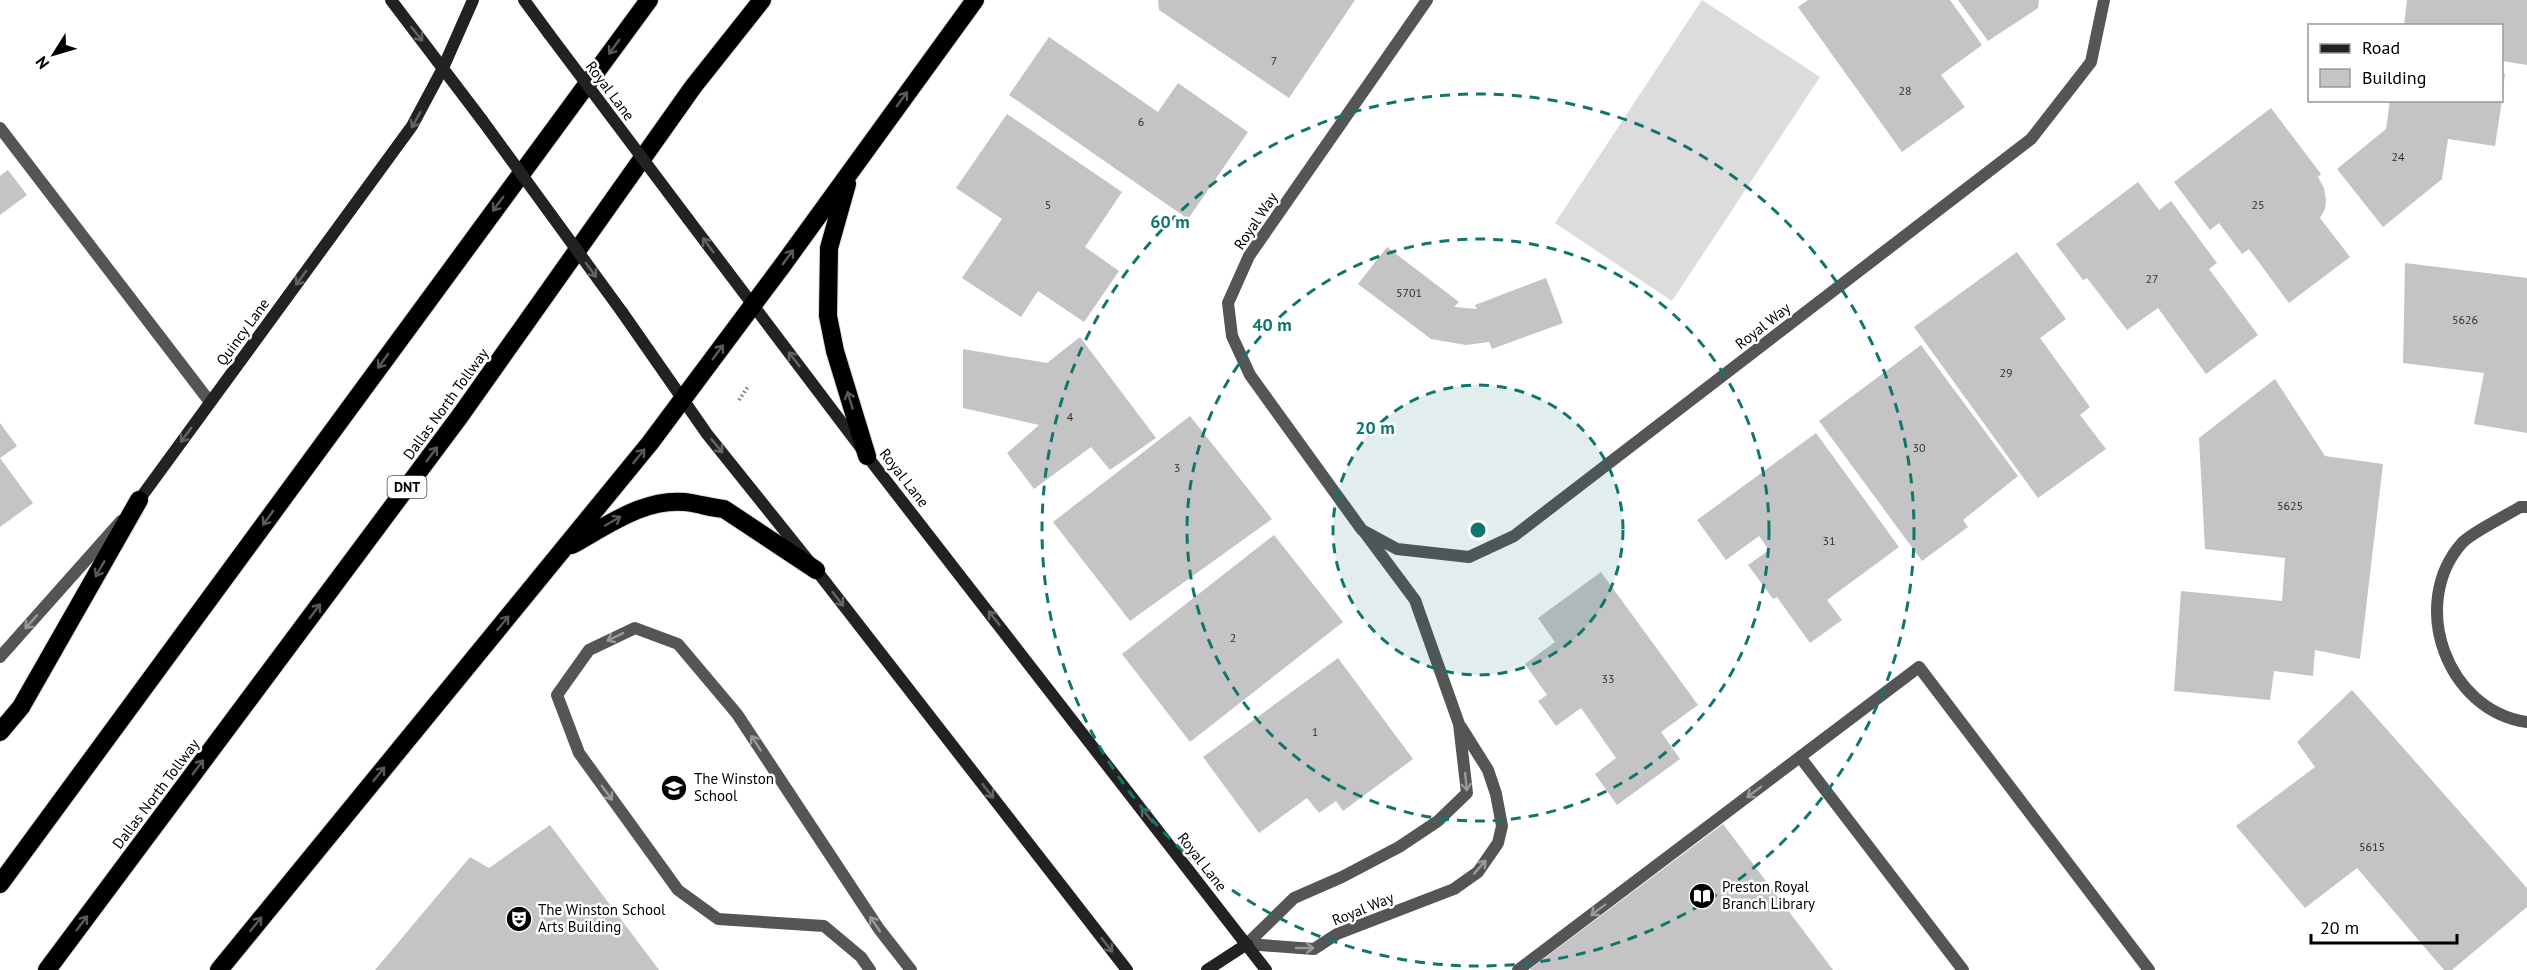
<svg xmlns="http://www.w3.org/2000/svg" width="2527" height="970" font-family="'PT Sans',sans-serif">
<style>
.grass{fill:#dcdcdc}
.building{fill:#c4c4c4}
.lines{fill:none;stroke-linecap:round;stroke-linejoin:round}
.motorway-casing{stroke:#dbdbdb;stroke-width:20}
.path{stroke:#777;stroke-width:4;stroke-dasharray:1.5 3;stroke-linecap:butt}
.service{stroke:#555;stroke-width:12}
.minor{stroke:#555;stroke-width:12}
.tertiary{stroke:#555;stroke-width:12}
.secondary{stroke:#222;stroke-width:12}
.motorway{stroke:#000;stroke-width:18}
.secondary-bridge{stroke:#222;stroke-width:12}
.oneway{stroke:#646464}
.oneway2{stroke:#595959}
.oneway3{stroke:#999}
.ring{fill:none;stroke:#0f766e;stroke-width:3;stroke-dasharray:10 8}
.labels{text-anchor:middle;stroke-width:5;stroke-linejoin:round;paint-order:stroke}
.number-label{font-size:12px;fill:#313131}
.shield{fill:#fff;stroke:#4c4c4c;stroke-width:1.5}
.shield-label{font-size:14px;font-weight:bold;fill:#000}
.street-label{font-size:15px;fill:#000;stroke:#fff}
.poi-label{font-size:15px;fill:#000;stroke:#fff;text-anchor:start}
.centre{fill:#0f766e;stroke:#fff;stroke-width:3}
.ring-label{font-size:18px;text-anchor:middle;font-weight:bold;fill:#0f766e;stroke:#fff;stroke-width:5;stroke-linejoin:round;paint-order:stroke}
</style>
<rect width="100%" height="100%" fill="#fff"/>
<polygon class="grass" points="1702,0 1820,77 1672,301 1555,223"/>
<g class="building">
<polygon points="1158,0 1355,0 1289,98 1159,10"/>
<polygon points="1808,0 1950,0 1982,45 1941,75 1965,107 1902,152 1798,7"/>
<polygon points="1958,0 2039,0 2038,8 1988,41"/>
<polygon points="2407,0 2527,0 2527,65 2502,61 2502,26 2404,26"/>
<polygon points="1049,37 1158,112 1178,83 1248,132 1188,219 1009,95"/>
<polygon points="2502,73 2505,74 2503,91 2502,91"/>
<polygon points="2390,100 2502,100 2495,146 2448,139 2442,179 2383,227 2337,169 2386,129"/>
<polygon points="2271,108 2321,174 2318,177 2324,188 2326,200 2325,209 2320,218 2350,257 2289,303 2249,249 2242,254 2219,223 2210,230 2174,182"/>
<polygon points="1007,114 1122,192 1085,247 1119,271 1084,322 1038,291 1021,317 962,278 1002,219 956,188"/>
<polygon points="8,170 27,195 0,215 0,176"/>
<polygon points="2138,182 2159,210 2171,201 2217,263 2209,269 2258,335 2206,374 2158,308 2127,330 2087,278 2083,280 2056,244"/>
<polygon points="1387,247 1459,302 1454,307 1477,309 1475,305 1546,278 1563,323 1492,349 1489,342 1466,345 1431,339 1358,284"/>
<polygon points="2017,252 2066,319 2040,338 2090,407 2080,415 2106,449 2038,498 1914,327"/>
<polygon points="2405,263 2527,278 2527,433 2474,424 2484,373 2403,363"/>
<polygon points="1080,337 1156,438 1110,470 1091,447 1034,489 1007,453 1039,425 963,408 963,349 1047,363"/>
<polygon points="1921,345 2018,476 1963,520 1968,527 1922,561 1819,421"/>
<polygon points="2275,379 2325,456 2383,464 2360,659 2315,650 2313,676 2274,671 2270,700 2174,691 2181,591 2282,601 2285,558 2205,549 2199,438"/>
<polygon points="1190,416 1272,519 1130,621 1053,522"/>
<polygon points="0,423 17,446 0,458 33,503 0,527"/>
<polygon points="1816,433 1899,547 1827,600 1842,620 1810,643 1777,597 1773,599 1748,565 1769,550 1759,536 1726,560 1697,520"/>
<polygon points="1274,535 1343,622 1190,742 1122,654"/>
<polygon points="1601,572 1698,705 1661,732 1680,759 1617,805 1595,774 1616,758 1581,708 1556,726 1538,701 1547,695 1525,664 1555,642 1538,618"/>
<polygon points="1338,658 1413,759 1343,811 1336,801 1319,813 1307,798 1259,833 1203,757"/>
<polygon points="2352,690 2527,888 2527,907 2452,970 2444,970 2357,868 2305,908 2236,826 2315,767 2297,742"/>
<polygon points="1723,824 1833,970 1531,970 1530,969"/>
<polygon points="550,825 659,970 375,970 470,857 489,868"/>
</g>
<g class="lines">
<g class="motorway-casing">
<g id="motorway">
<polyline points="847,184 829,248 828,316 835,351 867,456"/>
<path d="M572,545C608,525 648,495 692,503C703,505 713,508 724,509L816,570"/>
<polyline points="0,732 21,707 139,500"/>
<polyline points="0,884 649,0"/>
<polyline points="47,970 460,416 693,87 762,0"/>
<polyline points="219,970 650,443 782,266 975,0"/>
</g>
</g>
<polyline class="path" points="739,400 749,385"/>
<g class="service">
<polyline points="0,128 210,402"/>
<polyline points="1800,757 1963,970"/>
<polyline points="870,970 861,957 824,926 718,919 678,890 579,753 557,695 589,650 635,628 678,644 737,714 879,929 911,970"/>
<polyline points="1518,970 1919,667 2149,970"/>
</g>
<g class="minor">
<polyline points="1427,0 1249,256 1228,303 1232,336 1250,375 1362,530 1397,549 1469,557 1514,536 2031,139 2091,62 2104,0"/>
<path d="M2527,507H2520C2506,516 2472,532 2462,543C2408,604 2447,711 2527,722"/>
<polyline points="1247,944 1294,898 1342,877 1399,847 1438,821 1467,793 1459,724 1415,600 1365,533"/>
<polyline points="1247,944 1314,949 1337,934 1454,889 1478,872 1498,843 1502,826 1496,794 1488,770 1461,727"/>
</g>
<polyline class="tertiary" points="0,657 121,521"/>
<g class="secondary">
<polyline points="391,0 482,120"/>
<polyline points="524,0 549,34"/>
<polyline points="688,219 867,456 1266,970"/>
<polyline points="622,312 707,434 816,570 1127,970"/>
<polyline points="139,500 412,126 443,68 473,0"/>
<polyline points="1207,970 1247,944"/>
</g>
<use href="#motorway" class="motorway"/>
<g class="secondary-bridge">
<polyline points="549,34 688,219"/>
<polyline points="482,120 622,312"/>
</g>
</g>
<defs><path id="oneway-shaft" d="M-6 0H5M1.5-3L5.5 0L1.5 3" fill="none" stroke-width="1.6" stroke-linecap="round" stroke-linejoin="round" transform="scale(1.5)"/></defs>
<g class="oneway">
<use href="#oneway-shaft" transform="translate(417 34) rotate(52)"/>
<use href="#oneway-shaft" transform="translate(416 120) rotate(119)"/>
<use href="#oneway-shaft" transform="translate(708 245) rotate(-127)"/>
<use href="#oneway-shaft" transform="translate(591 270) rotate(54)"/>
<use href="#oneway-shaft" transform="translate(301 278) rotate(126)"/>
<use href="#oneway-shaft" transform="translate(794 359) rotate(-127)"/>
<use href="#oneway-shaft" transform="translate(186 435) rotate(126)"/>
<use href="#oneway-shaft" transform="translate(717 446) rotate(51)"/>
<use href="#oneway-shaft" transform="translate(838 599) rotate(52)"/>
<use href="#oneway-shaft" transform="translate(994 618) rotate(-128)"/>
<use href="#oneway-shaft" transform="translate(988 791) rotate(52)"/>
<use href="#oneway-shaft" transform="translate(1147 815) rotate(-128)"/>
<use href="#oneway-shaft" transform="translate(1107 945) rotate(52)"/>
</g>
<g class="oneway2">
<use href="#oneway-shaft" transform="translate(614 47) rotate(126)"/>
<use href="#oneway-shaft" transform="translate(902 99) rotate(-54)"/>
<use href="#oneway-shaft" transform="translate(498 204) rotate(126)"/>
<use href="#oneway-shaft" transform="translate(788 257) rotate(-54)"/>
<use href="#oneway-shaft" transform="translate(718 352) rotate(-53)"/>
<use href="#oneway-shaft" transform="translate(383 361) rotate(126)"/>
<use href="#oneway-shaft" transform="translate(850 400) rotate(-107)"/>
<use href="#oneway-shaft" transform="translate(432 454) rotate(-53)"/>
<use href="#oneway-shaft" transform="translate(639 456) rotate(-51)"/>
<use href="#oneway-shaft" transform="translate(268 518) rotate(126)"/>
<use href="#oneway-shaft" transform="translate(613 521) rotate(-30)"/>
<use href="#oneway-shaft" transform="translate(100 569) rotate(120)"/>
<use href="#oneway-shaft" transform="translate(315 611) rotate(-53)"/>
<use href="#oneway-shaft" transform="translate(503 623) rotate(-51)"/>
<use href="#oneway-shaft" transform="translate(198 767) rotate(-53)"/>
<use href="#oneway-shaft" transform="translate(379 774) rotate(-51)"/>
<use href="#oneway-shaft" transform="translate(82 923) rotate(-53)"/>
<use href="#oneway-shaft" transform="translate(256 924) rotate(-51)"/>
</g>
<g class="oneway3">
<use href="#oneway-shaft" transform="translate(31 622) rotate(132)"/>
<use href="#oneway-shaft" transform="translate(615 637) rotate(154)"/>
<use href="#oneway-shaft" transform="translate(756 743) rotate(-123)"/>
<use href="#oneway-shaft" transform="translate(1466 782) rotate(84)"/>
<use href="#oneway-shaft" transform="translate(1754 792) rotate(143)"/>
<use href="#oneway-shaft" transform="translate(607 793) rotate(54)"/>
<use href="#oneway-shaft" transform="translate(1480 867) rotate(-49)"/>
<use href="#oneway-shaft" transform="translate(1598 910) rotate(143)"/>
<use href="#oneway-shaft" transform="translate(875 924) rotate(-124)"/>
<use href="#oneway-shaft" transform="translate(1305 948)"/>
</g>
<circle cx="1478" cy="530" r="145" fill="#0f766e" fill-opacity=".12"/>
<g class="ring">
<circle cx="1478" cy="530" r="145"/>
<circle cx="1478" cy="530" r="291"/>
<circle cx="1478" cy="530" r="436"/>
</g>
<defs>
<g id="school-disc" transform="scale(1.35)"><circle r="9.5" fill="#000" stroke="#fff"/><path d="M0-5L7-2L0 1L-7-2ZM-4 1L0 2.5L4 1V4Q0 6-4 4Z" fill="#fff"/></g>
<g id="library-disc" transform="scale(1.35)"><circle r="9.5" fill="#000" stroke="#fff"/><path d="M-6-4Q-3-5.5-.7-3.5V5Q-3 3-6 4ZM6-4Q3-5.5 .7-3.5V5Q3 3 6 4Z" fill="#fff"/></g>
<g id="theatre-disc" transform="scale(1.35)"><circle r="9.5" fill="#000" stroke="#fff"/><path d="M-5-5.5Q0-4 5-5.5V0Q5 5 0 6Q-5 5-5 0ZM-3.3-2.5H-1v1.5H-3.3ZM1-2.5H3.3v1.5H1ZM-2.8 1Q0 5.5 2.8 1Z" fill="#fff"/></g>
</defs>
<g fill-rule="evenodd">
<use href="#school-disc" x="674" y="788"/>
<use href="#library-disc" x="1702" y="896"/>
<use href="#theatre-disc" x="519" y="919"/>
</g>
<g class="labels">
<g class="number-label">
<text x="1274" y="65">7</text>
<text x="1905" y="95">28</text>
<text x="1141" y="126">6</text>
<text x="2398" y="161">24</text>
<text x="1048" y="209">5</text>
<text x="2258" y="209">25</text>
<text x="2152" y="283">27</text>
<text x="1409" y="297">5701</text>
<text x="2465" y="324">5626</text>
<text x="2006" y="377">29</text>
<text x="1070" y="421">4</text>
<text x="1919" y="452">30</text>
<text x="1177" y="472">3</text>
<text x="2290" y="510">5625</text>
<text x="1829" y="545">31</text>
<text x="1233" y="642">2</text>
<text x="1608" y="683">33</text>
<text x="1315" y="736">1</text>
<text x="2372" y="851">5615</text>
</g>
<rect class="shield" x="387.5" y="476" width="39" height="22" rx="4.5"/>
<g class="shield-label">
<text x="407" y="492">DNT</text>
</g>
<g class="street-label">
<text transform="translate(610 91) rotate(53)" y="5">Royal Lane</text>
<text transform="translate(1256 221) rotate(-56)" y="5">Royal Way</text>
<text transform="translate(1763 326) rotate(-38)" y="5">Royal Way</text>
<text transform="translate(243 332) rotate(-54)" y="5">Quincy Lane</text>
<text transform="translate(446 404) rotate(-54)" y="5">Dallas North Tollway</text>
<text transform="translate(904 478) rotate(52)" y="5">Royal Lane</text>
<text transform="translate(156 794) rotate(-53)" y="5">Dallas North Tollway</text>
<text transform="translate(1202 862) rotate(52)" y="5">Royal Lane</text>
<text transform="translate(1363 909) rotate(-22)" y="5">Royal Way</text>
</g>
<g class="poi-label">
<text x="694" y="784">The Winston<tspan x="694" dy="17">School</tspan></text>
<text x="1722" y="892">Preston Royal<tspan x="1722" dy="17">Branch Library</tspan></text>
<text x="538" y="915">The Winston School<tspan x="538" dy="17">Arts Building</tspan></text>
</g>
</g>
<circle cx="1478" cy="530" r="9" class="centre"/>
<g class="ring-label">
<text x="1170" y="228">60 m</text>
<text x="1272" y="331">40 m</text>
<text x="1375" y="434">20 m</text>
</g>
<rect x="2308" y="24" width="195" height="78" fill="#ffffff" stroke="#999999" stroke-width="1.5"/>
<rect x="2320" y="44" width="30" height="9" fill="#222222" stroke="#999999" stroke-width="1.5"/>
<text x="2362" y="54" font-size="18" fill="#000000">Road</text>
<rect x="2320" y="69" width="30" height="18" fill="#c4c4c4" stroke="#999999" stroke-width="1.5"/>
<text x="2362" y="84" font-size="18" fill="#000000">Building</text>
<g transform="translate(54 54) rotate(233)" stroke="#ffffff" stroke-width="4.5" paint-order="stroke">
<path d="M0-4.5L10 22L0 15L-10 22Z" fill="#000000"/>
<text y="-9" font-size="16" font-weight="bold" text-anchor="middle" fill="#000000">N</text>
</g>
<path d="M2311 934v9h146v-9" fill="none" stroke="#000000" stroke-width="3"/>
<text x="2320" y="934" font-size="18" fill="#000000" stroke="#ffffff" stroke-width="4.5" paint-order="stroke">20 m</text>
</svg>
